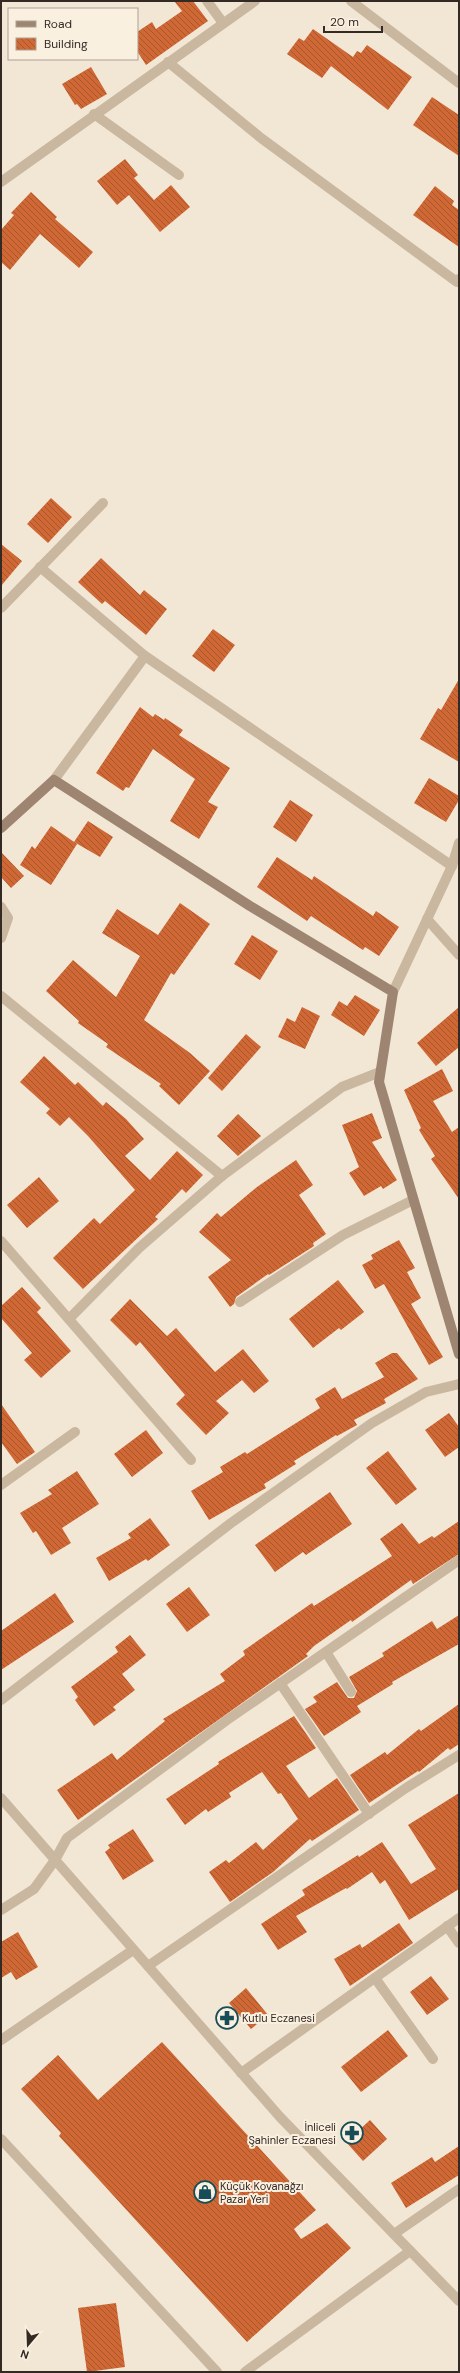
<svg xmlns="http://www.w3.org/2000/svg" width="460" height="2373" font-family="'DM Sans',sans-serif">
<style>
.building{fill:url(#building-back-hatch)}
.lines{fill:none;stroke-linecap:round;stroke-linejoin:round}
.street{stroke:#cab7a0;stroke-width:10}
.secondary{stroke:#9e8571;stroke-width:10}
.labels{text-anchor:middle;stroke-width:4;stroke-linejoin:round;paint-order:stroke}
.poi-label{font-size:11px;fill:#342a24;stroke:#faf0e0;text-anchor:start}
</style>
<defs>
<pattern id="building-back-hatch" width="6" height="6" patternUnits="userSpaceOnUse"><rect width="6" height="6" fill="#d06835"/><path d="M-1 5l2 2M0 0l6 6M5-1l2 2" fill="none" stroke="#aa562d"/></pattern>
</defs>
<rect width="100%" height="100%" fill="#f2e7d4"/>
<g class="building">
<polygon points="174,1 193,1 208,21 146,65 137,51 137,32 152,22 156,29 182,11"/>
<polygon points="313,29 353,57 357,51 361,53 367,45 412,77 388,110 331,66 322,78 287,54 299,38 304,41"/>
<polygon points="91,67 107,94 81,109 77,104 75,105 62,84"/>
<polygon points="432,97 459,115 459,156 413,125"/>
<polygon points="125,159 138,175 134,178 154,200 171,185 190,207 160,232 129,195 117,205 97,181"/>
<polygon points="435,186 454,201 452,205 459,210 459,247 413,215"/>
<polygon points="31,192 57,217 55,219 93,252 79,268 40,234 10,270 1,262 1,230 14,215 11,213"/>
<polygon points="51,498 72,517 48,543 27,524"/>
<polygon points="1,544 22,561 1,586"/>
<polygon points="101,558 140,595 144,590 167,609 146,635 105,601 102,604 78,582"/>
<polygon points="213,629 235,645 214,672 192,656"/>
<polygon points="459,679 459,762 420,739 438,708 441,710"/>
<polygon points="140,707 153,717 155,714 164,720 165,718 183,730 179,735 230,768 208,802 218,807 199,839 170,821 195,779 153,749 129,788 126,787 123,791 96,773"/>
<polygon points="429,778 459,796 459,800 446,822 414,803"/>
<polygon points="290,800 313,815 296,842 273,827"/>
<polygon points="88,821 113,837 100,857 74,842"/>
<polygon points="51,826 77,844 51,885 20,865 32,846 35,849"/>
<polygon points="1,852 24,876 11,888 1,877"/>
<polygon points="277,857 312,880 314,876 373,916 376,911 399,927 379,956 365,947 363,950 311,916 307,921 257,887"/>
<polygon points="180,903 210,924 174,975 171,973 144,1020 190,1053 210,1071 179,1105 159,1086 161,1084 106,1047 108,1044 78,1023 79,1021 46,991 73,960 116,997 140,956 102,933 117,909 158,935"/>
<polygon points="252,935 278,951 260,980 234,964"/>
<polygon points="355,995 380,1010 364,1036 331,1015 339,1001 347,1006"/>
<polygon points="302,1007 320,1016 305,1049 278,1037 287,1018 295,1022"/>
<polygon points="459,1007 459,1047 436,1066 417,1043"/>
<polygon points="246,1034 261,1047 222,1091 208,1078"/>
<polygon points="44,1056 75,1085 78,1082 103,1106 106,1102 126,1119 144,1139 125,1156 150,1180 177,1151 203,1175 186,1193 182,1189 155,1217 158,1219 83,1289 53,1258 94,1218 100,1224 135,1190 88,1136 69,1117 60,1126 46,1113 50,1109 20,1082"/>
<polygon points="442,1069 453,1091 433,1101 452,1132 459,1127 459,1199 431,1159 435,1156 419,1130 421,1128 404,1090"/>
<polygon points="372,1113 382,1138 372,1142 397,1180 383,1189 381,1186 364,1196 349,1173 359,1167 342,1125"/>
<polygon points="238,1114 261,1136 238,1156 217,1136"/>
<polygon points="296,1160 313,1185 299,1195 326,1234 313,1243 314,1246 269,1275 268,1274 236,1297 234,1304 230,1307 208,1277 231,1260 199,1232 217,1213 221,1217 257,1187"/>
<polygon points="39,1177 59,1201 27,1228 7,1205"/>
<polygon points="399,1240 415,1268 407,1272 421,1298 411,1304 443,1357 429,1365 384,1284 375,1289 362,1265 373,1259 371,1255"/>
<polygon points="338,1280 364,1312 341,1330 339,1328 313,1348 289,1319"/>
<polygon points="22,1287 41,1308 37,1312 71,1351 41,1378 24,1360 32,1353 1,1318 1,1306"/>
<polygon points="130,1299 167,1336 176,1328 215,1372 243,1349 269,1381 254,1393 242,1380 216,1401 229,1413 206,1435 176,1404 185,1395 140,1342 136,1346 110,1320"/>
<polygon points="392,1353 397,1353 418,1379 384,1399 386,1403 354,1420 357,1425 337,1436 336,1435 294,1461 296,1464 264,1484 266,1488 209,1520 191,1491 223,1472 220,1467 245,1452 247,1454 320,1408 315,1399 335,1387 342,1399 384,1377 375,1363"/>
<polygon points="1,1404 35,1452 17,1464 1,1442"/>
<polygon points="449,1413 459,1427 459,1447 445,1457 425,1430"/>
<polygon points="146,1430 163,1453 132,1477 114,1454"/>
<polygon points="388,1451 417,1489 396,1505 366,1468"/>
<polygon points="77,1471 99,1504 62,1528 71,1543 51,1555 36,1531 33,1533 20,1513 52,1494 48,1490"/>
<polygon points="330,1492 352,1524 306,1555 303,1552 275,1572 255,1545"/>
<polygon points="150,1518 170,1545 148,1561 146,1559 109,1581 96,1558 131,1538 128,1534"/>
<polygon points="459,1521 459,1554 413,1584 411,1580 352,1622 351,1620 314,1646 306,1654 308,1656 78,1820 57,1790 112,1753 117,1760 165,1721 163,1719 225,1681 220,1674 245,1655 243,1651 312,1603 314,1606 392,1556 380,1539 402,1523 419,1544 432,1536 434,1538"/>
<polygon points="189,1587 210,1615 187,1632 166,1604"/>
<polygon points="55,1593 74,1622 1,1670 1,1631"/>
<polygon points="459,1615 459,1644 392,1682 393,1684 357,1706 361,1712 324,1736 305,1709 317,1702 313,1697 337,1682 348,1698 354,1698 357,1691 349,1677 384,1656 382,1653 432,1621 437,1629"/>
<polygon points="130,1635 146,1655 122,1674 135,1690 113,1707 116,1710 94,1726 75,1700 78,1697 71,1687 118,1652 115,1647"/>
<polygon points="459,1704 459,1744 450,1750 448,1748 419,1772 418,1771 369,1803 350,1775 385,1752 387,1755 419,1729 421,1731"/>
<polygon points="294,1716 316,1748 286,1766 309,1798 337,1778 359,1810 312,1841 310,1839 273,1872 230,1902 209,1872 226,1860 229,1863 256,1842 263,1850 298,1819 281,1793 278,1794 262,1772 229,1793 231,1797 208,1812 206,1809 185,1825 166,1799 219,1764 218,1762"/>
<polygon points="459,1793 459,1889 409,1920 385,1880 380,1884 372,1872 347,1889 346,1888 296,1916 307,1932 278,1950 261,1924 305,1895 302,1890 358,1855 359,1857 382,1842 411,1884 436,1869 408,1825"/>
<polygon points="133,1829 154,1861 123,1880 105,1852 110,1848 108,1845"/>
<polygon points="399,1923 413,1943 350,1986 334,1959 360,1944 362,1948"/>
<polygon points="18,1932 38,1967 16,1980 11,1972 1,1978 1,1942"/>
<polygon points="431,1976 449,1999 427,2015 410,1992"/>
<polygon points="246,1988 268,2015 251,2029 229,2003"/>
<polygon points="388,2030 408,2056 361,2092 341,2067"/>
<polygon points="162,2042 316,2210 294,2229 301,2239 327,2223 351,2248 247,2342 59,2136 61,2133 21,2089 58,2055 98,2100"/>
<polygon points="370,2120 387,2139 363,2161 346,2142"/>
<polygon points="459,2146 459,2175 406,2208 391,2183 432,2157 435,2162"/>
<polygon points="116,2303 125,2367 87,2372 78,2308"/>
</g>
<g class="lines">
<g class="street">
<polyline points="207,1 223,23"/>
<polyline points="351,1 459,83"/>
<polyline points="168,62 261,138 457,282 459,279"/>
<polyline points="94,114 179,175"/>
<polyline points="1,182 255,1"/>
<polyline points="40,567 145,656 452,866"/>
<polyline points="1,608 103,503"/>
<polyline points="54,780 145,656"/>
<polyline points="1,907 8,918 1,938"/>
<polyline points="427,919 459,955"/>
<polyline points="393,992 452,866 459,843"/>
<polyline points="1,996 222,1176"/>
<polyline points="1,1241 191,1460"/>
<polyline points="240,1302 343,1235 413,1200"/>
<polyline points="69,1319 139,1248 222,1176 342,1087 380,1072"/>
<polyline points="1,1485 75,1432"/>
<polyline points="326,1652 351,1692"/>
<polyline points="280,1683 369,1814"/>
<polyline points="1,1700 231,1523 372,1423 426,1392 459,1384"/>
<polyline points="1,1798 280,2117 459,2301"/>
<polyline points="1,1910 34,1889 55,1860 67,1838 227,1720 459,1560"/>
<polyline points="447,1926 459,1943"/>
<polyline points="148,1966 406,1788 459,1755"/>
<polyline points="375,1978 433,2059"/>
<polyline points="1,2040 133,1950"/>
<polyline points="241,2073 459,1918"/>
<polyline points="1,2139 217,2372"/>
<polyline points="394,2234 459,2189"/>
<polyline points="245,2372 410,2251"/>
</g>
<polyline class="secondary" points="1,828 54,780 250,906 393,992 379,1082 459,1354"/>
</g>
<defs>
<g id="pharmacy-ring" transform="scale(1.15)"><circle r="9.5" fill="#faf0e0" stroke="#174d57" stroke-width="1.5"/><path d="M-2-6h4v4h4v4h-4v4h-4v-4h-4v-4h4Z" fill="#174d57"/></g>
<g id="shop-ring" transform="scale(1.15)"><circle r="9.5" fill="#faf0e0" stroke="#174d57" stroke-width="1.5"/><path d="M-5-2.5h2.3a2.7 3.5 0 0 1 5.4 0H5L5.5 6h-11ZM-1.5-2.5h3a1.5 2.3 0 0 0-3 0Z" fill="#174d57"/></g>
</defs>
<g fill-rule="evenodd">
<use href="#pharmacy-ring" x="227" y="2018"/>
<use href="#pharmacy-ring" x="352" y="2133"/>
<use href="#shop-ring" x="205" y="2192"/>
</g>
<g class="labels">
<g class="poi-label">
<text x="242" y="2022">Kutlu Eczanesi</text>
<text x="336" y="2131" text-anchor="end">İnliceli<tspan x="336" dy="13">Şahinler Eczanesi</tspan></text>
<text x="220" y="2190">Küçük Kovanağzı<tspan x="220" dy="13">Pazar Yeri</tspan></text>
</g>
</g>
<rect width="460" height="2373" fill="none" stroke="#342a24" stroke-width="4"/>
<rect x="8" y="8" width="130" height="52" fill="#faf0e0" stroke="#aba195"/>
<rect x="16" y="21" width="20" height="6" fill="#9e8571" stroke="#aba195"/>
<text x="44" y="28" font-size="12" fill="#342a24">Road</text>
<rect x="16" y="38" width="20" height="12" fill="url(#building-back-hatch)" stroke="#aba195"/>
<text x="44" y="48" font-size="12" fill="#342a24">Building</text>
<g transform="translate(28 2345) rotate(199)" stroke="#faf0e0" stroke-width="3" paint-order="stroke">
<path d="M0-3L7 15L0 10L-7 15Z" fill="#342a24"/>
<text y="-6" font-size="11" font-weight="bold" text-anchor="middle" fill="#342a24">N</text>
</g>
<path d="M324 26v6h58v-6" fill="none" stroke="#342a24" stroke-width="2"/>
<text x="330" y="26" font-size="12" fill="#342a24" stroke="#faf0e0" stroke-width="3" paint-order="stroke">20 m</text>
</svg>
